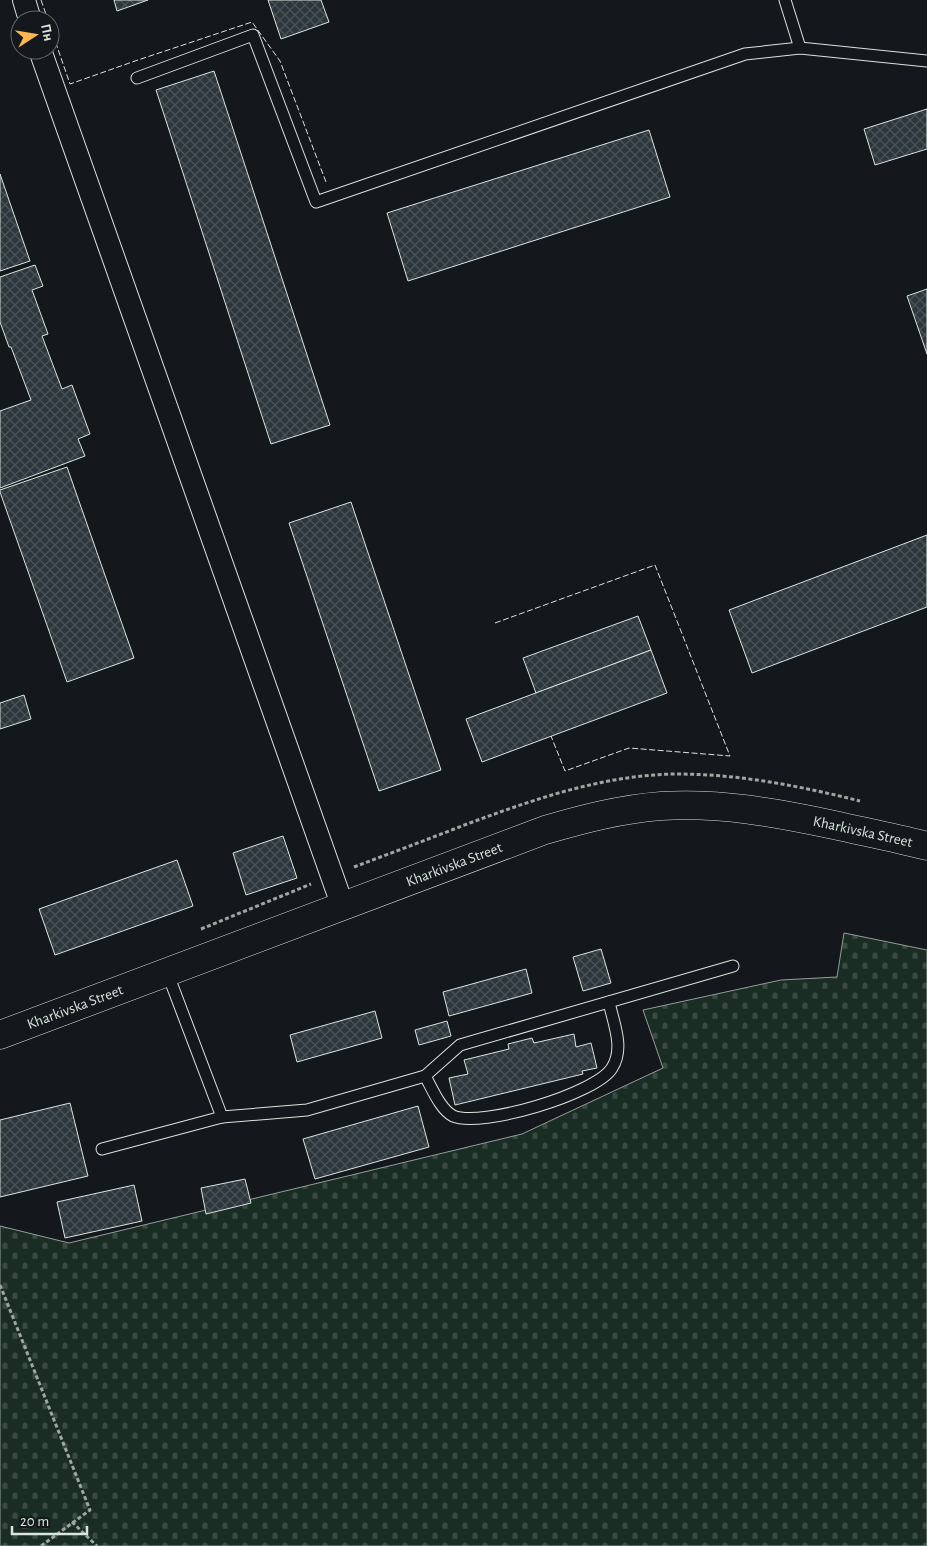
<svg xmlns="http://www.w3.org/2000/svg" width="927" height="1546" font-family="'Alegreya Sans',sans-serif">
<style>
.cemetery{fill:url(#cemetery-stones);stroke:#939e99}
.building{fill:url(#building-cross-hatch);stroke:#d8e6dc}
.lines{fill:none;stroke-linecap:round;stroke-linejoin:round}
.lane-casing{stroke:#d8e6dc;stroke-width:13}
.street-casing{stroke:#d8e6dc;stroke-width:24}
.primary-casing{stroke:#d8e6dc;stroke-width:29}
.path{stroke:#9da8a2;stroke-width:3;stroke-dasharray:4 2.5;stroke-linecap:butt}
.lane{stroke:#14181c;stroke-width:11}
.street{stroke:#14181c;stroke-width:22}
.primary{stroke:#14181c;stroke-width:28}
.fence{stroke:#d8e6dc;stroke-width:1;stroke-dasharray:6 2.5;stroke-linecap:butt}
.labels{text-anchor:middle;stroke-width:4;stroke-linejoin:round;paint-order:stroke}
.street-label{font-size:15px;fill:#d8e6dc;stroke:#14181c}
</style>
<defs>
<pattern id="cemetery-stones" width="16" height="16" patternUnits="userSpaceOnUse" patternTransform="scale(1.25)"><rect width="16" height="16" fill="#1a2d24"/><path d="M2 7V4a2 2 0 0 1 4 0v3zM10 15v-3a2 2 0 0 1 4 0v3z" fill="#3b4b43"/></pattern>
<pattern id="building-cross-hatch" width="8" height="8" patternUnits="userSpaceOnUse" patternTransform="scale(1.25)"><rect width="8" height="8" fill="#2c363c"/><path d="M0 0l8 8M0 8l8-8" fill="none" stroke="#4a5358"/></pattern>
</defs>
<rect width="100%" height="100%" fill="#14181c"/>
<polygon class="cemetery" points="844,933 927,950 927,1546 0,1546 0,1226 69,1243 522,1134 663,1068 643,1010 781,980 837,977"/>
<g class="building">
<polygon points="114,0 148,0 117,11"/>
<polygon points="268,0 321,0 329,22 281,39"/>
<polygon points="214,71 330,425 271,444 156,90"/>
<polygon points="927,109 927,149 875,165 864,129"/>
<polygon points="649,130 670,197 408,281 387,213"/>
<polygon points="0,174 30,261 0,271"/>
<polygon points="35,265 43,286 32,290 48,334 42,336 62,389 72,385 90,434 78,439 85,456 0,488 0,411 31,400 11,347 9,347 0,322 0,277"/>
<polygon points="927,289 927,354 907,296"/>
<polygon points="67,467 134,658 67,682 0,492 0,490"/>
<polygon points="351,502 441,770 379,791 289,523"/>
<polygon points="927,535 927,607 752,673 729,610"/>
<polygon points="638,616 651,650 536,693 523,658"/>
<polygon points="651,650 667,693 482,762 466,719"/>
<polygon points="24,695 31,719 0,729 0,703"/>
<polygon points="283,836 297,878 246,895 233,853"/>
<polygon points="177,860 193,906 55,955 39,909"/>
<polygon points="601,949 611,983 583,991 573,957"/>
<polygon points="526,969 532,993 449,1016 443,992"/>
<polygon points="375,1011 382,1038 297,1062 290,1035"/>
<polygon points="447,1021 451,1036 419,1045 415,1030"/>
<polygon points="574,1034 576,1047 591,1043 597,1068 582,1071 583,1074 455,1105 449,1078 468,1074 464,1060 509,1049 508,1044 532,1038 534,1043"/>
<polygon points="70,1103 88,1176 0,1197 0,1120"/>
<polygon points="418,1106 429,1147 315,1179 303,1139"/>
<polygon points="245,1179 251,1203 206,1214 201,1188"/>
<polygon points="134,1185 142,1221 65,1238 57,1202"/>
</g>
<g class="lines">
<g class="lane-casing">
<g id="lane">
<polyline points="785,0 800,48"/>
<polyline points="137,78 253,35 316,202 745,54 800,48 927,61"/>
<polyline points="167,972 222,1117 307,1110 425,1076 460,1045 733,966"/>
<path d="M425,1076C432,1088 440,1109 453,1116C481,1128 596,1094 612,1068C625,1048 613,1022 609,1002"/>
<polyline points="102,1149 222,1117"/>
</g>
</g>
<g class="street-casing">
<g id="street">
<polyline points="24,0 30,20"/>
<polyline points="40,50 343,907"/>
</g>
</g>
<g class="primary-casing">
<g id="primary">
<path id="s1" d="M0,1035L545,830C583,819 621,809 661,806C719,802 777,813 834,825C865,832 896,838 927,846"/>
</g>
</g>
<g class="path">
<path d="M354,867C391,853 429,839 467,824C535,799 603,775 676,774C739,774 800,786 860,801"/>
<polyline points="201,929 311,884"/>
<polyline points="0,1285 90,1510 41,1546"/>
<polyline points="72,1522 97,1546"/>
</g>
<use href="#lane" class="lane"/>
<use href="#street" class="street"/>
<use href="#primary" class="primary"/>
<g class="fence">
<polyline points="41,0 48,20"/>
<polyline points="50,26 70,84 135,61 252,22 280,61 326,182"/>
<polyline points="495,623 655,565 730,756 629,748 565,771 551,736"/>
</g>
</g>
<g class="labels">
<g class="street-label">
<text dy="5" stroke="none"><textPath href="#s1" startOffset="905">Kharkivska Street</textPath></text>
<text dy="5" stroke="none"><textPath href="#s1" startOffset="485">Kharkivska Street</textPath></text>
<text dy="5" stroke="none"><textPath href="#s1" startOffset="80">Kharkivska Street</textPath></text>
</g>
</g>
<g transform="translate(35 35) rotate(78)"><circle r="24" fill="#14181c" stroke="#626a69"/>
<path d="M0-4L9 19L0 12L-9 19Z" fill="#ffb74d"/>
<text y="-8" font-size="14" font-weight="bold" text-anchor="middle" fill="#d8e6dc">Пн</text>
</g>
<path d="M12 1526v8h75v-8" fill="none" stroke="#d8e6dc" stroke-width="2.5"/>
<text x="20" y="1526" font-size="15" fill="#d8e6dc" stroke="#14181c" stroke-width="4" paint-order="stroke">20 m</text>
</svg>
